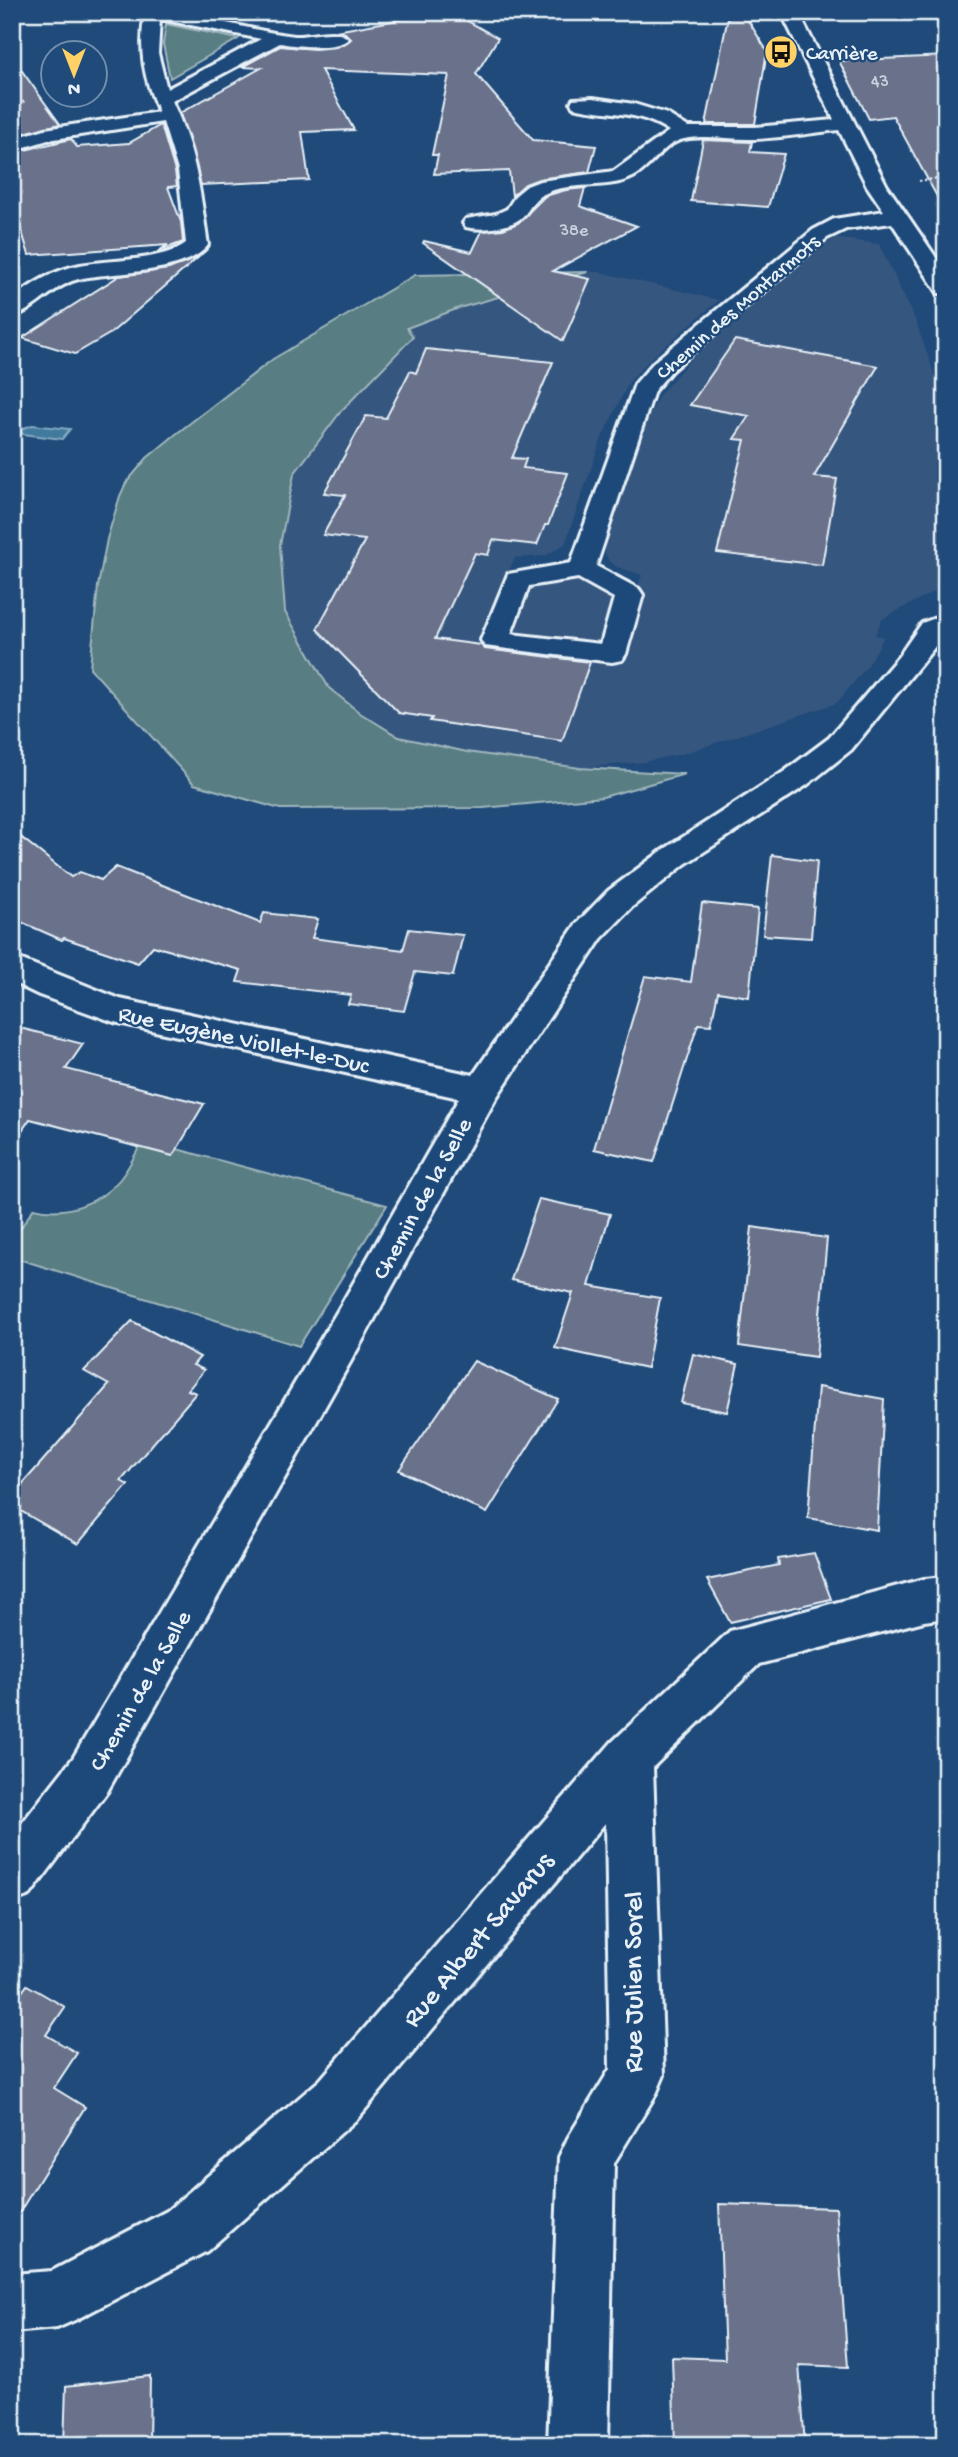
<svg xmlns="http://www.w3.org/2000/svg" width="958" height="2457" font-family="'Gochi Hand',sans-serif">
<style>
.built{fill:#35567f}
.green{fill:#587d82;stroke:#a0b7bd;stroke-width:2}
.water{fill:#427a9e;stroke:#84aac2;stroke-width:2}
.building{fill:#69718b;stroke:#e8f1f8;stroke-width:2}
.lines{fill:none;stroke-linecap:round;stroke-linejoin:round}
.minor-casing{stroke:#e8f1f8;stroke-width:6}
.path{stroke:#e8f1f8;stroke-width:2;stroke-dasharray:2.5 2.5;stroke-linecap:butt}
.minor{fill:#1f4a7a;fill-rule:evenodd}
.labels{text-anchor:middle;stroke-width:5;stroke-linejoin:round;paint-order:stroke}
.far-number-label{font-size:18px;fill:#c8d1dd}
.far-poi-label{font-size:21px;fill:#e8f1f8;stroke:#1f4a7a;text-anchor:start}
.far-street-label{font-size:21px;fill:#e8f1f8;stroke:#1f4a7a}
.street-label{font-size:24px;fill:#e8f1f8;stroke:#1f4a7a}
.near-street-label{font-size:28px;fill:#e8f1f8;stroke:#1f4a7a}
</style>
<rect width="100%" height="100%" fill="#1f4a7a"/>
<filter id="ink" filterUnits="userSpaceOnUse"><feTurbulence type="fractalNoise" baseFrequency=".0143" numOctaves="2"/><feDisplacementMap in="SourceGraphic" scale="14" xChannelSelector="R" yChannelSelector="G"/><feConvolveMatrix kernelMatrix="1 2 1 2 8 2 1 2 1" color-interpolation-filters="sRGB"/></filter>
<g filter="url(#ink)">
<polygon class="built" points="834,238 879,244 915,319 935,376 943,407 946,440 945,580 937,590 882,619 875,635 884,637 869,664 837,703 685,753 644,762 580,768 508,765 399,737 360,713 329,688 284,612 280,543 294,474 407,328 459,308 588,272 600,272 719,300 650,359 629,382 601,440 565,544 545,556 515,558 508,573 637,588 642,575 617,567 609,561 605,553 606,544 642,430 660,394 699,350"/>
<g class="green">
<polygon points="166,24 238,39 170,78 163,44"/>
<polygon points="588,272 459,308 407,328 413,337 342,410 294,474 280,545 285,612 329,688 360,713 399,737 467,752 580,768 685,774 603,797 483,808 280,809 194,784 90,668 98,586 107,539 120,496 126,483 147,458 176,434 273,359 415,275"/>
<path d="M143,1140L387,1205L299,1346L12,1257V1241L34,1208C64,1216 100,1204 120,1179C129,1168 136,1153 143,1140Z"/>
</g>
<polygon class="water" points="32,425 70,429 62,439 23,434 19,430"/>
<g class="building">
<polygon points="729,12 743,12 767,51 755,124 706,124"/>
<polygon points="437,13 441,15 453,13 498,38 476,74 533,140 596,146 589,172 539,179 525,184 512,196 509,171 434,174 438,155 432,155 449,75 321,70 354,130 302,132 309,180 201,185 180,113 261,68 242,67 280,46 315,49 336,47 351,39 345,33 336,31"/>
<polygon points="946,56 946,213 893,116 869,119 839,61"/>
<polygon points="12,57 60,124 12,136"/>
<polygon points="161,125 175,171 177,186 168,187 181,222 183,242 157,252 168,245 29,255 12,199 12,153 71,139 77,147 129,143"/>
<polygon points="703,140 752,142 750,152 784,154 768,207 691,201"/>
<polygon points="585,188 580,206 637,226 553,271 590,279 563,341 423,243 424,241 472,252 482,231 503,229 518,223 545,196 566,190"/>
<polygon points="200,256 111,333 75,354 22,338 119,276 169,269"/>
<polygon points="735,340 878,366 814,477 837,479 822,565 717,553 745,440 734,439 749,416 690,405"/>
<polygon points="426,349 553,362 512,458 526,459 523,468 568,473 548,525 545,525 537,545 493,540 488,555 475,553 435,639 481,645 485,649 590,662 562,741 430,721 432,718 399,713 317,629 365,540 323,535 345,495 324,493 366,416 386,418 410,371 416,373"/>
<polygon points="12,830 71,877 80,872 101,880 116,867 260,923 264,913 318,919 312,938 403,950 409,929 463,935 453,976 415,972 404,1011 348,1004 351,995 237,982 241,970 153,946 138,963 64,938 62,940 12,918"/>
<polygon points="772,855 817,861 811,938 763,935"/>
<polygon points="702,903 758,909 749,997 718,992 711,1025 698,1024 654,1162 594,1149 645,976 691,982"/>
<polygon points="12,1026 83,1044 66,1069 204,1104 173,1156 30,1119 12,1145"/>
<polygon points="539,1199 610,1214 589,1286 660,1298 647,1368 555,1348 573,1293 511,1280"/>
<polygon points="752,1227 827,1238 816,1357 739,1346"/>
<polygon points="132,1321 200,1357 193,1365 204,1370 188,1390 196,1393 121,1481 128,1485 78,1544 12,1506 12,1496 109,1385 84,1371"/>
<polygon points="693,1354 738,1364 727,1412 681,1403"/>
<polygon points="474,1361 558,1399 487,1513 399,1470"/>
<polygon points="818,1387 884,1399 877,1530 808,1518"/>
<polygon points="814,1553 831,1599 730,1622 707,1580 779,1565 778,1559"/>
<polygon points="27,1985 65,2007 46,2035 77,2053 54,2088 85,2107 12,2224 12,2006"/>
<polygon points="719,2204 836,2208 848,2367 799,2365 805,2445 675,2445 672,2357 725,2359"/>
<polygon points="150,2376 149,2445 64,2445 66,2386"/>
</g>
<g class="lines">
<g class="minor-casing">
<g id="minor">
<path d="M145,12C200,12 243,30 295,36C310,37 337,27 348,39C337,50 295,46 280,43L172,101C196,153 200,190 208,245C188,273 115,272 83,278C54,283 37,310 12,317V299C33,283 54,270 80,265C111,259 162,262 186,243L178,170L163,122L48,140L12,151V139L45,129L159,112C144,80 138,50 145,12ZM160,19L261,39L167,89L158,53Z"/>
<path d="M781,12H798L887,186L946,272V294L938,293L892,223L846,229L827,238L671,371L654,391L596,566L639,589L643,595L626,654L622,660L612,662L485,646L481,640L508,574L571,563L635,384L655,361L813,230L834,219L884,211L867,186L839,130C811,133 782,138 754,139C732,140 706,134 684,139C663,143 651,168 633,177C605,191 571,180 544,194C532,199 531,209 522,217C510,228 481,231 466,227L463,223L466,219L496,214L507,209L516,195L527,186L540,181L614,171L669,131C639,110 607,115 573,107L571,103L573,99L593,98L634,104L667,114L688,127H755L834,120ZM578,578L614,598L601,644L511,634L529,586Z"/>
<polygon points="946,614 946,633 851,750 807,785 685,864 632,907 601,939 496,1098 365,1336 107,1792 30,1895 12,1902 12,1836 73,1758 337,1312 459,1098 114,1022 39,995 12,982 12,956 120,999 473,1075 577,923 608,891 663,850 785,771 829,738 899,656 922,623"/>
<polygon points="946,1577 946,1618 924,1621 759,1664 653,1767 664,2075 656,2094 614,2163 608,2445 548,2445 559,2157 568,2138 610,2069 606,1822 358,2118 207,2251 77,2319 57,2328 12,2332 12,2274 52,2271 167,2211 320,2080 612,1742 730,1631 924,1579"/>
</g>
</g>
<g class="path">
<polyline points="12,101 25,102"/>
<polyline points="919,181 946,177"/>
</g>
<use href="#minor" class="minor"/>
</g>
</g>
<defs>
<g id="bus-disc" transform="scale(1.75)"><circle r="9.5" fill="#ffd166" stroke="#1f4a7a"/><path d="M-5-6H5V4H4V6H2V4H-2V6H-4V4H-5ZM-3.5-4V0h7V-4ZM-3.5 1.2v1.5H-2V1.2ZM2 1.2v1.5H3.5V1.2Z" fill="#111"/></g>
</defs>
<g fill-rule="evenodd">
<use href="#bus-disc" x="781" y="52"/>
</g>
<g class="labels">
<g class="far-number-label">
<text x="880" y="86">43</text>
<text x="574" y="235">38e</text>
</g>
<g class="far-poi-label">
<text x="806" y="59">Carrière</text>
</g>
<g class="far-street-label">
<text transform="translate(737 306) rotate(-41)" y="7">Chemin des Montarmots</text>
</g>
<g class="street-label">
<text transform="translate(244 1038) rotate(12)" y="8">Rue Eugène Viollet-le-Duc</text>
<text transform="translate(421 1198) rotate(-61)" y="8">Chemin de la Selle</text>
<text transform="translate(139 1690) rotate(-60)" y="8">Chemin de la Selle</text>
</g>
<g class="near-street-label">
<text transform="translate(476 1938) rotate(-50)" y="10">Rue Albert Savarus</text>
<text transform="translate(631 1982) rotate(-90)" y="10">Rue Julien Sorel</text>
</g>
</g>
<rect width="958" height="2457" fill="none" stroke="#1f4a7a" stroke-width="42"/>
<rect x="21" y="21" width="916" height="2415" fill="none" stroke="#e8f1f8" stroke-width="2.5" filter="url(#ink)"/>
<g transform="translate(74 74) rotate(180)"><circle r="33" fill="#1f4a7a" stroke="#6f8dac" stroke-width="2"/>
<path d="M0-5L12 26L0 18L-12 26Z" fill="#ffd166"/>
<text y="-10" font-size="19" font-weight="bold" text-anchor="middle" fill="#e8f1f8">N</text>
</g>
</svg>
